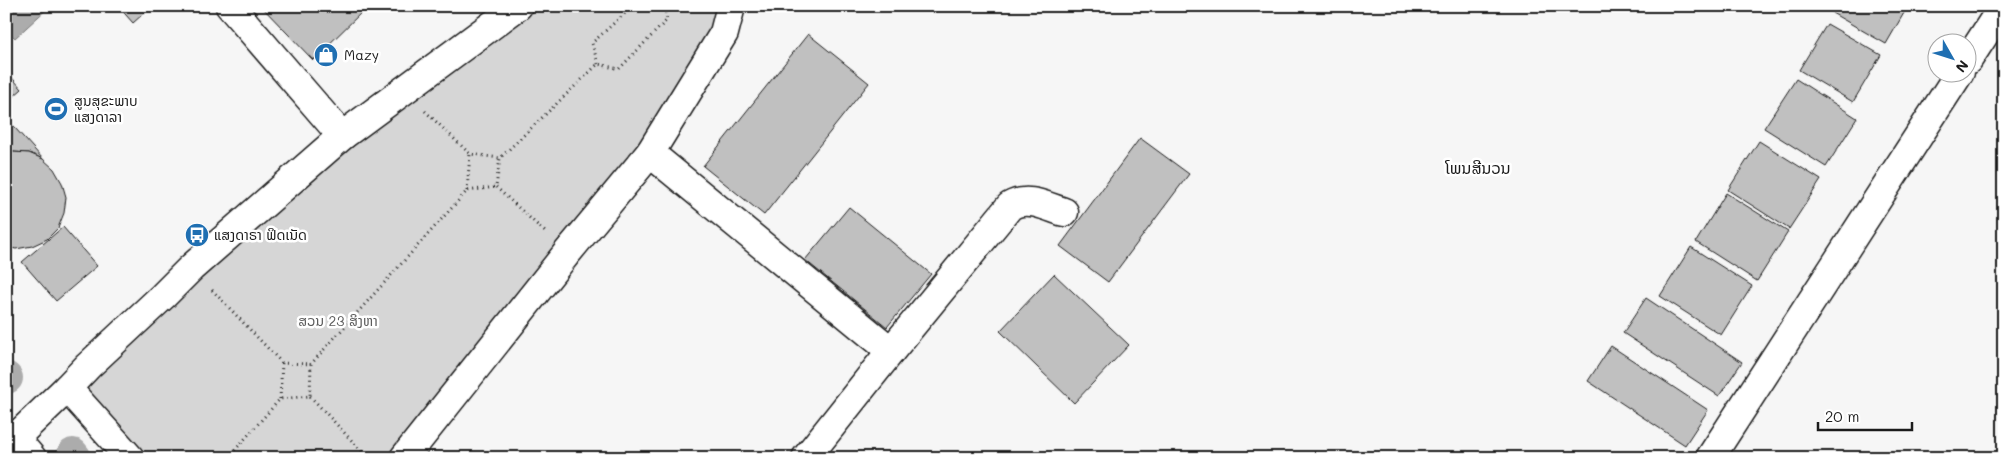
<svg xmlns="http://www.w3.org/2000/svg" width="2010" height="464" font-family="Mali,'Noto Sans Lao',sans-serif">
<style>
.green{fill:#d6d6d6;stroke:#797979}
.water{fill:#acacac;stroke:#727272}
.lines{fill:none;stroke-linecap:round;stroke-linejoin:round}
.canal{stroke:#acacac;stroke-width:32}
.building{fill:#c0c0c0;stroke:#1c1c1c}
.minor-casing{stroke:#1c1c1c;stroke-width:31}
.tertiary-casing{stroke:#1c1c1c;stroke-width:31}
.path{stroke:#1c1c1c;stroke-width:3;stroke-dasharray:1 4;stroke-linecap:butt}
.minor{stroke:#fff;stroke-width:28}
.tertiary{stroke:#fff;stroke-width:28}
.labels{text-anchor:middle;stroke-width:5;stroke-linejoin:round;paint-order:stroke}
.poi-label{font-size:14px;fill:#1c1c1c;stroke:#fff;text-anchor:start}
.park-label{font-size:14px;fill:#5d5d5d;stroke:#fff}
.quarter-label{font-size:16px;fill:#1c1c1c;stroke:#fff}
</style>
<rect width="100%" height="100%" fill="#f6f6f6"/>
<filter id="ink" filterUnits="userSpaceOnUse"><feTurbulence type="fractalNoise" baseFrequency=".02" numOctaves="2"/><feDisplacementMap in="SourceGraphic" scale="10" xChannelSelector="R" yChannelSelector="G"/><feConvolveMatrix kernelMatrix="1 2 1 2 8 2 1 2 1" color-interpolation-filters="sRGB"/></filter>
<g filter="url(#ink)">
<polygon class="green" points="518,6 726,6 718,52 404,458 130,458 67,388 88,366"/>
<polygon class="water" points="6,6 50,6 15,38 6,29"/>
<g class="lines">
<g class="canal">
<polyline points="6,377 7,378"/>
<polyline points="73,454 76,458"/>
</g>
</g>
<g class="building">
<polygon points="118,6 152,6 133,23"/>
<polygon points="261,6 368,6 313,60"/>
<polygon points="1836,6 1908,6 1886,44 1832,13"/>
<polygon points="1827,24 1881,55 1853,102 1799,70"/>
<polygon points="808,34 869,83 764,215 703,166"/>
<polygon points="6,71 22,89 6,103"/>
<polygon points="1796,79 1857,118 1826,167 1764,128"/>
<polygon points="6,118 43,159 29,153 13,152 6,154"/>
<polygon points="1140,138 1189,174 1108,282 1060,246"/>
<polygon points="1759,141 1821,180 1789,229 1728,190"/>
<polygon points="13,152 29,153 43,159 54,169 62,183 66,197 64,213 58,228 47,239 32,246 16,249 6,247 6,154"/>
<polygon points="1726,193 1788,232 1757,281 1696,242"/>
<polygon points="849,207 931,274 887,327 805,260"/>
<polygon points="63,227 97,266 56,301 22,262"/>
<polygon points="1691,247 1752,286 1721,335 1660,296"/>
<polygon points="1054,274 1129,345 1074,403 1000,331"/>
<polygon points="1646,298 1742,362 1719,396 1623,333"/>
<polygon points="1611,346 1708,410 1685,445 1588,381"/>
</g>
<g class="lines">
<g class="minor-casing">
<g id="minor">
<polyline points="230,6 342,136"/>
<polyline points="1968,60 2003,6"/>
<polyline points="650,153 891,351"/>
<polyline points="67,388 130,458"/>
<polyline points="15,438 32,458"/>
<polyline points="404,458 567,253 650,153 724,33 731,6"/>
<path d="M806,458L891,351L1010,206C1028,196 1045,206 1064,212"/>
<polyline points="1710,458 1960,72"/>
</g>
</g>
<g class="tertiary-casing">
<polyline id="tertiary" points="6,449 15,438 67,388 88,366 163,296 191,268 342,136 518,6"/>
</g>
<g class="path">
<polyline points="598,64 592,43 633,6"/>
<polyline points="425,111 470,154"/>
<polyline points="496,187 545,232"/>
<polyline points="467,191 470,154 500,158"/>
<polyline points="212,290 282,363"/>
<polyline points="310,396 368,458"/>
<polyline points="280,399 282,363 311,364"/>
<polyline points="228,458 280,399 310,396 311,364 467,191 496,187 500,158 598,64 619,69 667,20 664,6"/>
</g>
<use href="#minor" class="minor"/>
<use href="#tertiary" class="tertiary"/>
</g>
</g>
<defs>
<g id="shop-disc" transform="scale(1.25)"><circle r="9.5" fill="#1f6fb2" stroke="#fff"/><path d="M-5-2.5h2.3a2.7 3.5 0 0 1 5.4 0H5L5.5 6h-11ZM-1.5-2.5h3a1.5 2.3 0 0 0-3 0Z" fill="#fff"/></g>
<g id="stadium-disc" transform="scale(1.25)"><circle r="9.5" fill="#1f6fb2" stroke="#fff"/><path d="M0-5a6.5 5 0 1 0 0 10a6.5 5 0 1 0 0-10ZM-3.5-1.8h7v3.6h-7Z" fill="#fff"/></g>
<g id="bus-disc" transform="scale(1.25)"><circle r="9.5" fill="#1f6fb2" stroke="#fff"/><path d="M-5-6H5V4H4V6H2V4H-2V6H-4V4H-5ZM-3.5-4V0h7V-4ZM-3.5 1.2v1.5H-2V1.2ZM2 1.2v1.5H3.5V1.2Z" fill="#fff"/></g>
</defs>
<g fill-rule="evenodd">
<use href="#shop-disc" x="326" y="55"/>
<use href="#stadium-disc" x="56" y="109"/>
<use href="#bus-disc" x="197" y="235"/>
</g>
<g class="labels">
<g class="poi-label">
<text x="344" y="60">Mazy</text>
<text x="74" y="106">ສູນສຸຂະພາບ<tspan x="74" dy="16">ແສງດາລາ</tspan></text>
<text x="214" y="240">ແສງດາຣາ ຟິດເນັດ</text>
</g>
<g class="park-label">
<text x="338" y="326">ສວນ 23 ສິງຫາ</text>
</g>
<g class="quarter-label">
<text x="1478" y="174">ໂພນສີນວນ</text>
</g>
</g>
<rect width="2010" height="464" fill="none" stroke="#fff" stroke-width="25"/>
<rect x="12" y="12" width="1985" height="439" fill="none" stroke="#1c1c1c" stroke-width="2" filter="url(#ink)"/>
<g transform="translate(1952 58) rotate(129)"><circle r="24" fill="#ffffff" stroke="#a4a4a4"/>
<path d="M0-4L9 19L0 12L-9 19Z" fill="#1f6fb2"/>
<text y="-8" font-size="14" font-weight="bold" text-anchor="middle" fill="#1c1c1c">N</text>
</g>
<path d="M1818 422v8h94v-8" fill="none" stroke="#1c1c1c" stroke-width="2.5"/>
<text x="1825" y="422" font-size="15" fill="#1c1c1c" stroke="#ffffff" stroke-width="4" paint-order="stroke">20 m</text>
</svg>
